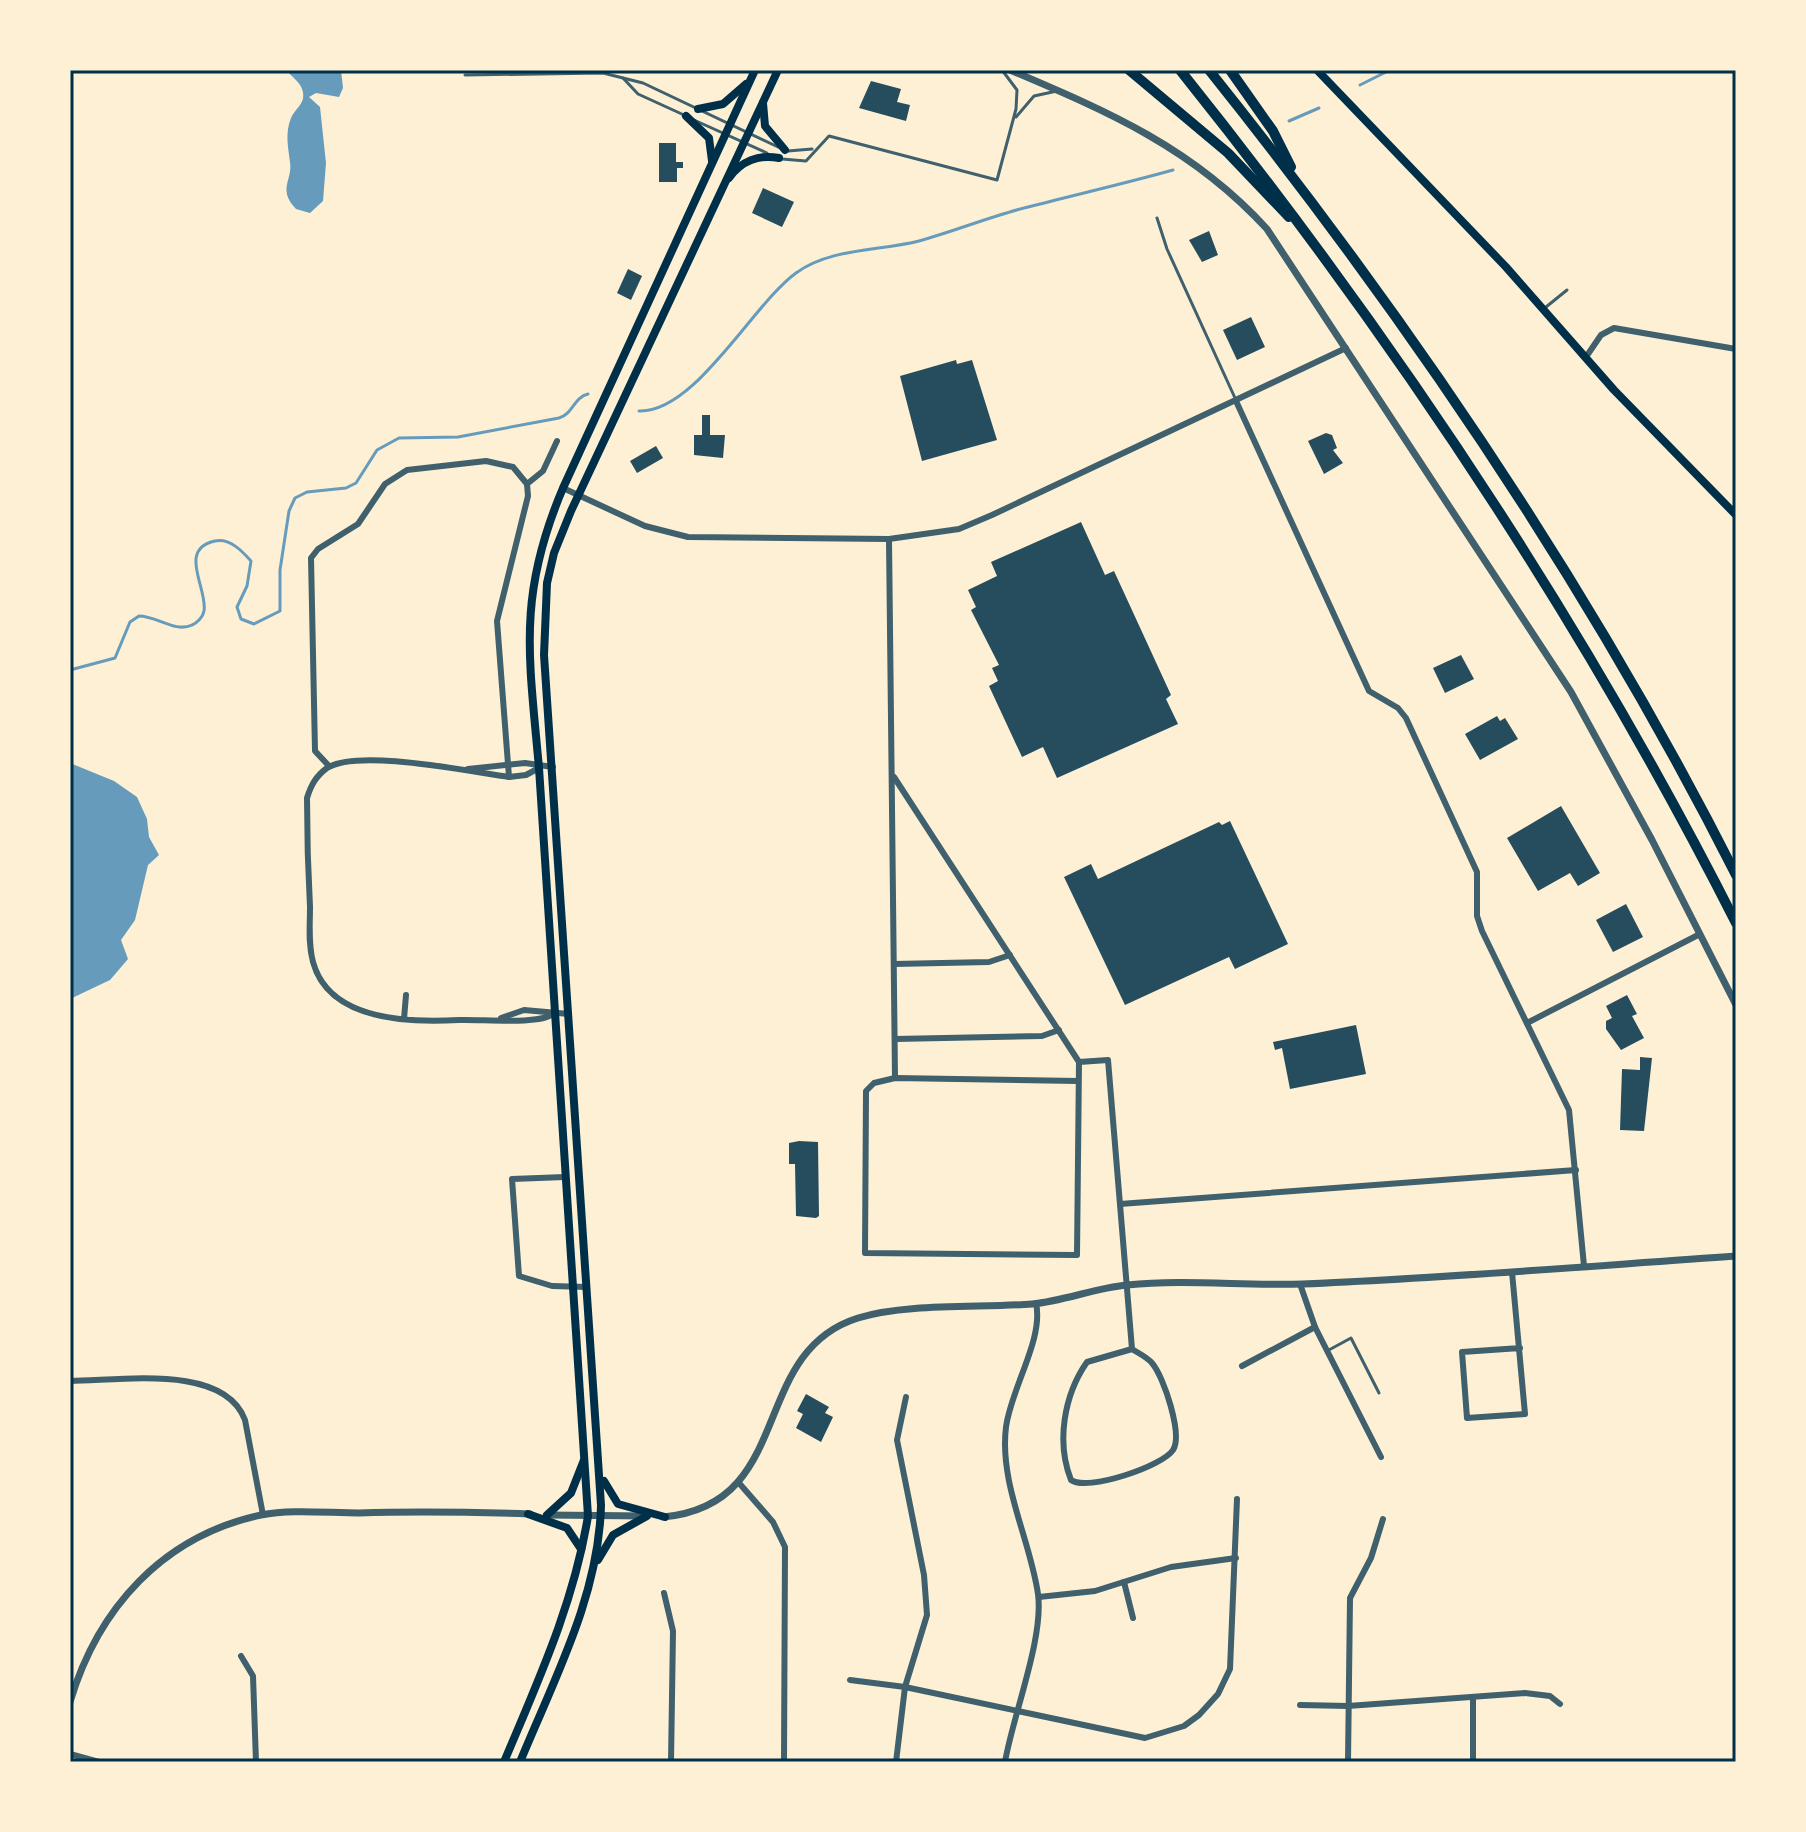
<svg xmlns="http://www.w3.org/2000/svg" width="1806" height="1832" font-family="'Nunito Sans',sans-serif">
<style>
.water{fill:#669bbc}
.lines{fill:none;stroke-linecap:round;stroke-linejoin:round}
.stream{stroke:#669bbc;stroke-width:3}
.building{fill:#264d5e}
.service{stroke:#3f606c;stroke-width:3}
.minor{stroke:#3f606c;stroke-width:6}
.tertiary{stroke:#3f606c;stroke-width:7}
.secondary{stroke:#003049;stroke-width:8}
.motorway{stroke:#003049;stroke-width:10}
.neatline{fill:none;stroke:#003049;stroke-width:3}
</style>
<rect width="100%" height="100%" fill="#fdf0d5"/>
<g class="water">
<path d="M286,70H341L343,88L339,97L316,93L309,97L320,107L326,163L323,201L310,213L296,209C277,189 293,180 290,162C288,146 285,133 291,118C296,107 307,103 302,89C300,82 291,76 286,70Z"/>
<polygon points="70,763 114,781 137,797 147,819 149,837 159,855 148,865 135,920 121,940 128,959 110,980 70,999"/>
</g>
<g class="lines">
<g class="stream">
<polyline points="1360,85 1390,70"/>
<polyline points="1289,121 1319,108"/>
<path d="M639,411C695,413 752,305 796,273C830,248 880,251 919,241C955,231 989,217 1024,208C1074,195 1123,184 1173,170"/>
<path d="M70,670L115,658L130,622L139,616C157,616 175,633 192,625C197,623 203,617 204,611C208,589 177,549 215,541C230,538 242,551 251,561L247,586L237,607L241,619L254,624L280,611V570L289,511L295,498L307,492L346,488L356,483L377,450L399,438L458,437L559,418C573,414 574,397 588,394"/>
</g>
</g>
<g class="building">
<polygon points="871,81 901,89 897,102 910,105 906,121 859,108"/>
<polygon points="659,143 676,143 676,162 683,162 683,168 677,168 677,182 659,182"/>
<polygon points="763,188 794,202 782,227 752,213"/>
<polygon points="1209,231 1218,255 1202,262 1189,240"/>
<polygon points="628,269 642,276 631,300 617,293"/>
<polygon points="1251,317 1265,347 1237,360 1223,330"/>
<polygon points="956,360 957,364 972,360 997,440 922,461 900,376"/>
<polygon points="702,415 710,415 710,435 725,435 723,458 694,455 694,435 702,435"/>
<polygon points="1326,433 1332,435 1337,448 1333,450 1343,463 1324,474 1308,441"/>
<polygon points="656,446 663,458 637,473 630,461"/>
<polygon points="1081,522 1105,575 1114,571 1171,695 1166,699 1178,724 1057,778 1043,747 1022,757 989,686 998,681 992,668 999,665 971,610 976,607 968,590 997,576 991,562"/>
<polygon points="1461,655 1474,679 1445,693 1433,668"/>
<polygon points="1497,716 1500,721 1505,718 1518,739 1480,760 1465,734"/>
<polygon points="1561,806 1600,873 1578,886 1570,873 1538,891 1507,838"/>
<polygon points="1230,821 1288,944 1235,969 1229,957 1125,1005 1064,877 1091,864 1098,879 1219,822 1222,825"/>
<polygon points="1626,904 1643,937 1613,952 1596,920"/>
<polygon points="1627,995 1637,1014 1632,1016 1644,1038 1621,1050 1606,1029 1606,1021 1612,1018 1606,1006"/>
<polygon points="1356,1025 1366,1074 1290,1089 1282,1048 1275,1050 1273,1042"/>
<polygon points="1640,1057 1652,1058 1644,1131 1620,1130 1622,1069 1640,1070"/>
<polygon points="799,1141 818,1142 819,1216 816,1218 796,1216 795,1164 789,1164 789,1143"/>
<polygon points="806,1394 829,1407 825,1413 833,1417 821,1442 796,1428 803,1414 797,1411"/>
</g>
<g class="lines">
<g class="service">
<polyline points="465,75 603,73 643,83 778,147"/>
<polyline points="623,78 638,94 684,115"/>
<polyline points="1016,117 1034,96 1057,91"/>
<polyline points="694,120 767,153"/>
<polyline points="788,151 812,149"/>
<polyline points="782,159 806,161 829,136 997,180 1016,109 1017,90 1002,70"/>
<polyline points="1157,218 1167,249 1235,398"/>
<polyline points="1546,307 1567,290"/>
<polyline points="1327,1351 1351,1338 1379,1393"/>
</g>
<g class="minor">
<polyline points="1586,357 1601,335 1614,328 1736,349"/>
<polyline points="1236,401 1369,691 1398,708 1406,718 1477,872 1477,916 1482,931 1569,1110 1584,1266"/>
<polyline points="563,488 645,526 688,537 889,539 959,529 992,515 1346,348"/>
<polyline points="889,539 895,1078"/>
<polyline points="329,766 315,751 311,558 318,549 358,524 385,484 407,470 486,461 513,467 527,484"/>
<path d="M539,768L526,775L509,777C471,772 358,748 327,768C316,776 311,785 307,798C307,834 308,871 310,907C310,925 308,944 313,962C329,1021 409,1023 459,1020C482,1019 538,1025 553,1014"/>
<polyline points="468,769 525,763 553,767"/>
<polyline points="509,777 497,621 528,496 527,484 543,471 557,441"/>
<polyline points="894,777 1079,1062 1077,1255 865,1253 866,1091 874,1083 895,1078 1078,1081"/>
<polyline points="894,964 989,962 1010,955"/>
<polyline points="501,1018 524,1010 569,1014"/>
<polyline points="404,1019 406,995"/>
<polyline points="1527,1023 1700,934"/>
<polyline points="895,1039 1042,1036 1059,1030"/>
<path d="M1079,1062L1108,1060L1132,1349L1087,1362C1064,1395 1056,1442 1071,1480C1087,1492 1163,1466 1173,1450C1183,1435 1164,1377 1152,1363C1147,1357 1138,1353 1132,1349"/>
<polyline points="565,1177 512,1179 519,1276 552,1286 587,1287"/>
<polyline points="1120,1204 1576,1170"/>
<polyline points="1512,1272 1525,1414 1467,1418 1462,1352 1520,1348"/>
<polyline points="1300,1284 1315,1327 1381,1457"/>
<polyline points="1242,1366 1315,1327"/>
<path d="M70,1381C119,1381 224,1363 245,1420L263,1515"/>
<polyline points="739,1483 773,1522 785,1547 784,1762"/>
<polyline points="1124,1582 1133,1618"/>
<polyline points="664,1593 673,1631 671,1762"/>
<polyline points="1039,1597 1095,1591 1171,1567 1236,1558"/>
<polyline points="241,1656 253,1676 256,1762"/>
<polyline points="850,1680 905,1687 1145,1738 1184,1726 1199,1715 1218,1694 1230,1669 1237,1499"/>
<polyline points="1300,1705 1348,1706 1525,1693 1550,1696 1560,1704"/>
<polyline points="70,1754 99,1762"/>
<polyline points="896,1762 905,1687 927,1615 924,1575 897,1440 906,1397"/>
<path d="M1005,1762C1013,1715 1044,1638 1038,1594C1030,1539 999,1483 1006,1427C1011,1388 1044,1339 1036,1303"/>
<polyline points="1348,1762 1350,1598 1371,1558 1383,1519"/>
<polyline points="1473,1762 1473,1697"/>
</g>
<g class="tertiary">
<path d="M1010,70C1109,112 1193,148 1267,229L1571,692L1652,840L1736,1005"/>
<polyline points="547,1515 646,1516"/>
<path d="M663,1517C797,1505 747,1353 858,1318C906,1303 980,1308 1032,1304C1064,1301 1095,1288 1127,1285C1185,1279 1244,1286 1302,1284C1447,1278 1591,1266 1736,1256"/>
<path d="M70,1702C98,1608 163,1536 261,1515C291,1509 328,1513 359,1513C416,1511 473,1512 530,1514"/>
</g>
<g class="secondary">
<polyline points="1317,70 1506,267 1614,390 1736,515"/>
<polyline points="763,103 765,126 785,150"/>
<polyline points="698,109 723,104 746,84"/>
<polyline points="686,116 709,138 712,161"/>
<path d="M729,178C741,161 759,154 779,158"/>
<polyline points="604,1481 618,1504 665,1517"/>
<polyline points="528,1514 567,1528 581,1549"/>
<polyline points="547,1515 571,1493 584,1460"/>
<polyline points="598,1560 613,1535 647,1516"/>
<path d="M504,1762C538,1681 574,1603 588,1516L539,768C529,656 517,596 563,488L755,70"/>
<path d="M520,1762C554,1679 599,1596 601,1505L544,655L547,583L554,553L571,511L778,70"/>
</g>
<g class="motorway">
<polyline points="1129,70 1228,153 1289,217"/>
<path d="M1180,70C1393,336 1582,619 1736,923"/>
<path d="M1209,70C1409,320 1591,588 1736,875"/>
<polyline points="1230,70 1273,131 1291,167"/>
</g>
</g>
<rect width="1806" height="1832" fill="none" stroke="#fdf0d5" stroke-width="144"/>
<rect x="72" y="72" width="1662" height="1688" class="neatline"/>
</svg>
